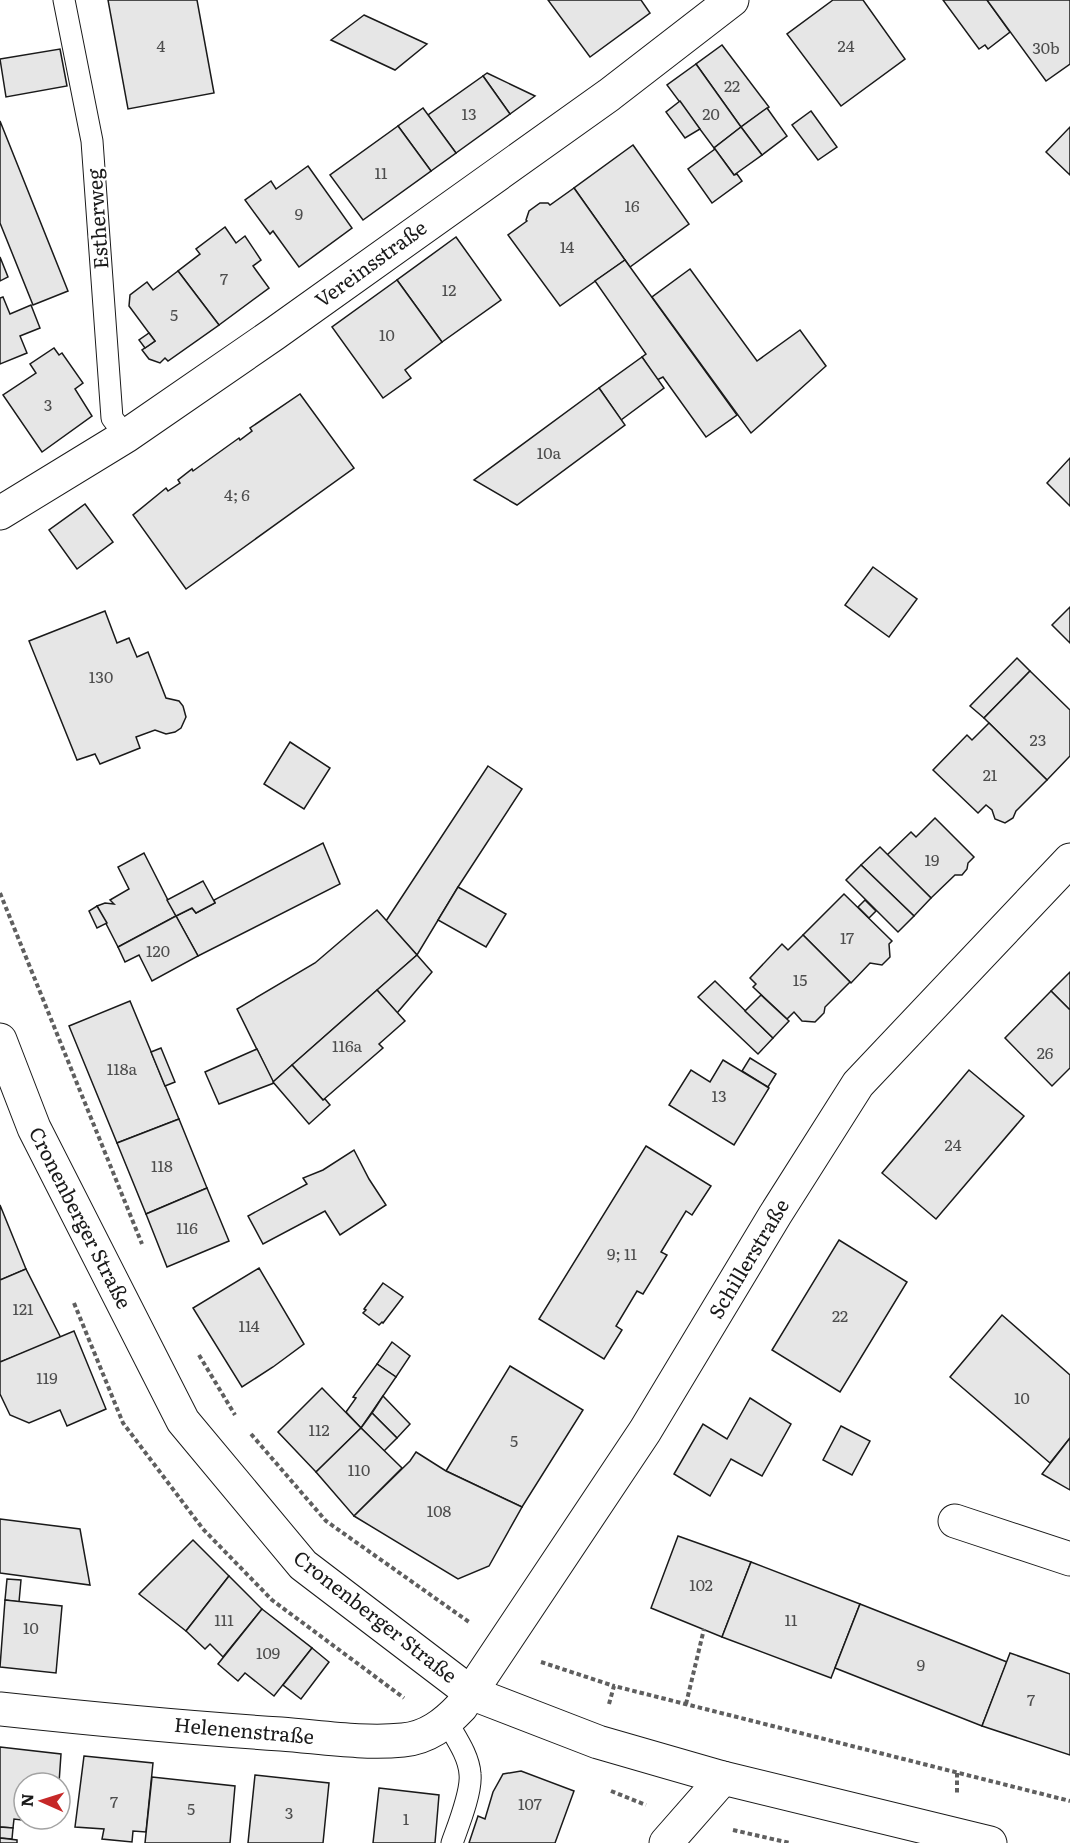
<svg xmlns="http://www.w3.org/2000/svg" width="1070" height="1843" font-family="Literata,serif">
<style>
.building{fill:#e6e6e6;stroke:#1a1a1a;stroke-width:1.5}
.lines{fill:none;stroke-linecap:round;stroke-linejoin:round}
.lane-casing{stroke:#1a1a1a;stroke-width:23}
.street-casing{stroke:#1a1a1a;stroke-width:35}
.secondary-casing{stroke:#1a1a1a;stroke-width:35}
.path{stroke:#5f5f5f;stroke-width:4;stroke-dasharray:4.5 3;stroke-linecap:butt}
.lane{stroke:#fff;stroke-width:21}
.street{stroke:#fff;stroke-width:33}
.secondary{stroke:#fff;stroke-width:33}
.labels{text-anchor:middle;stroke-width:4.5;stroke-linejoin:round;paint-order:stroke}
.number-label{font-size:16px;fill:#4d4d4d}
.street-label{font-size:20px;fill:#1a1a1a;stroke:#fff}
</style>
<rect width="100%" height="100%" fill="#fff"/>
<g class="building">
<polygon points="108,0 197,0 214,93 128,109"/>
<polygon points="548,0 641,0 650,13 590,57"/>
<polygon points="833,0 863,0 905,59 841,106 787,34"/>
<polygon points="943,0 987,0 1010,32 988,49 985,45 979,49"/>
<polygon points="987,0 1070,0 1070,64 1046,81"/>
<polygon points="364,15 427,44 395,70 331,40"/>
<polygon points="722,45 769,107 741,127 696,64"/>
<polygon points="60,49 67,86 6,97 0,59"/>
<polygon points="696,64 741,127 714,148 667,85"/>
<polygon points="487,73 535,96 510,114 483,76"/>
<polygon points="483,76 510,114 456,153 428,115"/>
<polygon points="680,101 700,129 685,138 666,112"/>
<polygon points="423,108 456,153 431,171 398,126"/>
<polygon points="767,108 787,136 762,155 741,127"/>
<polygon points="811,111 837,147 818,160 792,125"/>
<polygon points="0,121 68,291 33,305 0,223"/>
<polygon points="398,126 431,171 363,220 330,175"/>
<polygon points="741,127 762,155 734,175 714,148"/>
<polygon points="1070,127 1070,175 1046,152"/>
<polygon points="633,145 689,224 630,267 574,188"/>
<polygon points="715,149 734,175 737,174 742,181 712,203 688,169"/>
<polygon points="308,166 352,228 299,267 273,231 270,234 245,200 271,181 276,189"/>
<polygon points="574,188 625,260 560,306 508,235 527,221 526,220 529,211 540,203 548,203 550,205"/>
<polygon points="225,227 236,243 245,236 261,260 253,266 269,288 219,325 178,271 200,254 196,249"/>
<polygon points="456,237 501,300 442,342 397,280"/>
<polygon points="0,257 8,277 0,281"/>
<polygon points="625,260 737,415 706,437 663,377 657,380 642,357 646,354 595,281"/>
<polygon points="690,269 757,361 800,330 826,366 751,433 652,297"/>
<polygon points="178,271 219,325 168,361 165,358 160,363 149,359 142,350 155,341 129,306 130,295 147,282 153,290"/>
<polygon points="397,280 442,342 405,370 411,378 383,398 332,327"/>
<polygon points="3,297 10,314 31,305 40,328 20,336 27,353 0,364 0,298"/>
<polygon points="149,333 155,341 145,348 139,340"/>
<polygon points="54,348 59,355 62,353 83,383 75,389 92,416 42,452 3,395 36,373 30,364"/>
<polygon points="642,357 664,388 621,420 599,388"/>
<polygon points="599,388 625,425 517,505 474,480"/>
<polygon points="300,394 354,468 186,589 133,515 166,488 168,491 180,483 178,480 192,469 193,471 239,438 240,440 252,431 250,428"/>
<polygon points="1070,458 1070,506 1047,483"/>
<polygon points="85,504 113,542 77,569 49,530"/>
<polygon points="873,567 917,599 889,637 845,605"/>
<polygon points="1070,607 1070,643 1052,625"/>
<polygon points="105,611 117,643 129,638 137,657 148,652 166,698 179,701 183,706 186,717 181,728 175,732 166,734 155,730 136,737 140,748 100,764 95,754 77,760 29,641"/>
<polygon points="1017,658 1030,671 984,718 970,706"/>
<polygon points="1030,671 1070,710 1070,756 1047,780 984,718"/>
<polygon points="989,723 1047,780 1016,811 1013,818 1005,823 995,819 992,810 986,805 978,813 933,770 967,735 972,740"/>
<polygon points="290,742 330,768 304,809 264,784"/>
<polygon points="488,766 522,789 458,887 417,955 386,921"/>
<polygon points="935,818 974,857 968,863 967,869 962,875 955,875 931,898 887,855 911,832 916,837"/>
<polygon points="323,843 340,884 198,956 176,916 192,908 196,913 215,903 214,900"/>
<polygon points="880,847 931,898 914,916 861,865"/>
<polygon points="144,853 176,916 118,947 97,906 105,903 114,904 110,900 129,889 118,867"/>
<polygon points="861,865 914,916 898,932 846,880"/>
<polygon points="203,881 215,903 196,913 192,908 176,916 167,900"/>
<polygon points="458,887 506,914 486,947 438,920"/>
<polygon points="844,894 892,941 889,944 890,957 882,965 870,963 851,983 803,935"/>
<polygon points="865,900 876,911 869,918 858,907"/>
<polygon points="97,906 107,923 97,928 89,911"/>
<polygon points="377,910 417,955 273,1082 237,1009 315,963"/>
<polygon points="176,916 198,956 152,981 139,955 125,962 118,947"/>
<polygon points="803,935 850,982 825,1007 824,1013 815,1022 802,1021 794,1012 787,1019 753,987 756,984 750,978 782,944 788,950"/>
<polygon points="417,955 432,972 397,1013 377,990"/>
<polygon points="1070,972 1070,1010 1051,991"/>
<polygon points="715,981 773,1038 758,1054 698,997"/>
<polygon points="377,990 405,1021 379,1044 383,1048 323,1100 292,1065"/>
<polygon points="1051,991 1070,1010 1070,1068 1052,1086 1005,1038"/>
<polygon points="761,995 789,1021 773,1038 745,1011"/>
<polygon points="130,1001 179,1119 117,1143 69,1026"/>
<polygon points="161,1048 175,1082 165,1086 151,1052"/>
<polygon points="257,1049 274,1083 219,1104 205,1072"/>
<polygon points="750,1058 776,1074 768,1087 742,1071"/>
<polygon points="723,1060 769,1088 734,1145 669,1105 691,1070 710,1082"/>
<polygon points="292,1065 323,1100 325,1099 330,1105 309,1124 273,1082"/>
<polygon points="969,1070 1024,1116 936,1219 882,1173"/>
<polygon points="179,1119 207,1188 146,1214 117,1143"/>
<polygon points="646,1146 711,1186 692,1215 686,1211 661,1252 667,1255 643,1294 637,1291 616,1326 622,1330 604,1359 539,1319"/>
<polygon points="354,1150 369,1179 386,1205 340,1235 325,1211 263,1244 248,1216 307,1184 303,1178 323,1170"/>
<polygon points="207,1188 229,1241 167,1267 146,1214"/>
<polygon points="0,1205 26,1269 0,1280"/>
<polygon points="839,1240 907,1282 840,1392 772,1350"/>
<polygon points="259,1268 304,1344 273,1367 242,1387 193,1308"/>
<polygon points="26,1269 61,1338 0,1362 0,1280"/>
<polygon points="383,1283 403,1297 383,1323 382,1322 379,1325 363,1313 366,1310 364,1309"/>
<polygon points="1002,1315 1070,1375 1070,1438 1050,1463 950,1377"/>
<polygon points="74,1331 106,1409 67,1426 60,1410 29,1423 10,1415 0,1394 0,1362"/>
<polygon points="392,1342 410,1356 396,1377 377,1364"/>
<polygon points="377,1364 396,1377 361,1428 346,1412 356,1398 353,1397"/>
<polygon points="510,1366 583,1410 522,1507 446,1471"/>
<polygon points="322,1388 361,1428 316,1472 278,1432"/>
<polygon points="383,1396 410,1424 397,1438 372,1413"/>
<polygon points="750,1398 791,1424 762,1476 731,1459 710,1496 674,1474 703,1424 727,1439"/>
<polygon points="372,1413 397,1438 384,1451 361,1428"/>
<polygon points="841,1426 870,1441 852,1475 823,1460"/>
<polygon points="361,1428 402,1468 354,1516 316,1472"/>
<polygon points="1070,1438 1070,1490 1042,1474"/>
<polygon points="416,1452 446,1471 522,1507 489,1566 458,1579 354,1516 410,1461"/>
<polygon points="0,1519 80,1529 90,1585 0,1573"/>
<polygon points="678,1536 751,1562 722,1637 651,1608"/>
<polygon points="193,1540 229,1576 186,1631 139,1594"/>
<polygon points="751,1562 860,1604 831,1678 722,1637"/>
<polygon points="229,1576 262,1609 223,1657 210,1644 205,1649 186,1631"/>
<polygon points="7,1579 21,1580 19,1602 5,1600"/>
<polygon points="5,1600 62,1606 56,1673 0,1667"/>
<polygon points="860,1604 1007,1662 982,1726 835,1668"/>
<polygon points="262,1609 312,1648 274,1696 245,1673 238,1681 218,1664"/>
<polygon points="312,1648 329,1662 301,1699 283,1685"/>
<polygon points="1010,1653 1070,1674 1070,1755 982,1726"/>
<polygon points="0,1747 61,1754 59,1783 24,1783 24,1819 55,1819 55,1824 14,1819 13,1828 0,1827"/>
<polygon points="84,1756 153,1763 146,1832 133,1831 132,1842 102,1839 104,1829 75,1827"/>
<polygon points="521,1771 574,1791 555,1843 469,1843 478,1816 485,1819 493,1792 503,1774"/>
<polygon points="255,1775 329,1783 323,1843 248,1843"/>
<polygon points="152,1777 235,1786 230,1843 145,1843"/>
<polygon points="379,1788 439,1795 435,1843 373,1843"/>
<polygon points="0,1827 13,1828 12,1839 0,1838"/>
<polygon points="0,1838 17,1840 17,1843 0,1843"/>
</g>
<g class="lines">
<g class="lane-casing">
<g id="lane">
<polyline points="64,0 92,141 112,418 126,436"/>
<path d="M447,1722C456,1738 469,1756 470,1774C472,1792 458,1826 452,1843"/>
</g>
</g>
<g class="street-casing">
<g id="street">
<polyline points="0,513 126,436 274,334 609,95 732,0"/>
<polyline points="955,1521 1070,1559"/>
<path d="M0,1709C93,1719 187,1728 281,1734C321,1737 363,1744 403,1740C427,1738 445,1724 461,1707L645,1431L775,1215L858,1084L1070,860"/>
<polyline points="666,1843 723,1778"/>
</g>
</g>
<g class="secondary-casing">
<polyline id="secondary" points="0,1040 34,1128 183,1421 303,1565 471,1693 598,1742 723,1778 990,1843"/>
</g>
<g class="path">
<polyline points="0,893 142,1244"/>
<polyline points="74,1303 123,1423 203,1529 272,1600 404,1698"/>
<polyline points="199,1355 235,1415"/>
<polyline points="251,1434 326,1521 469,1622"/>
<polyline points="541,1662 614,1686"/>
<polyline points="609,1704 614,1686 1070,1801"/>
<polyline points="686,1704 704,1629"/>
<polyline points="957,1773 957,1793"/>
<polyline points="611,1791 646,1805"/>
<polyline points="733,1830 790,1843"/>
</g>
<use href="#lane" class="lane"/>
<use href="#street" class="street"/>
<use href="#secondary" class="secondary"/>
</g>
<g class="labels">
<g class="number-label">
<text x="161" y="52">4</text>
<text x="846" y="52">24</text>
<text x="1046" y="54">30b</text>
<text x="732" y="92">22</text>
<text x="469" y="120">13</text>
<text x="711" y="120">20</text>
<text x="381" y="179">11</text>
<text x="632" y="212">16</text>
<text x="299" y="220">9</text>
<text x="567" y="253">14</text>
<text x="224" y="285">7</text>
<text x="449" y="296">12</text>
<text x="174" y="321">5</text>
<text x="387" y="341">10</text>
<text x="48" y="411">3</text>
<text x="549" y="459">10a</text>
<text x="237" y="501">4; 6</text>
<text x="101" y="683">130</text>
<text x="1038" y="746">23</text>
<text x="990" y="781">21</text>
<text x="932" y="866">19</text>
<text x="847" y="944">17</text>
<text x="158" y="957">120</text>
<text x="800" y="986">15</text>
<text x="347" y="1052">116a</text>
<text x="1045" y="1059">26</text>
<text x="122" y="1075">118a</text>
<text x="719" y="1102">13</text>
<text x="953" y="1151">24</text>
<text x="162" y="1172">118</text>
<text x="187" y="1234">116</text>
<text x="622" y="1260">9; 11</text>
<text x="23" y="1315">121</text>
<text x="840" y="1322">22</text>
<text x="249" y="1332">114</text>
<text x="47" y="1384">119</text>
<text x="1022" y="1404">10</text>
<text x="319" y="1436">112</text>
<text x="514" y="1447">5</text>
<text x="359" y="1476">110</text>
<text x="439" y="1517">108</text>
<text x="701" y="1591">102</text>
<text x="224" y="1626">111</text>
<text x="791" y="1626">11</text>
<text x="31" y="1634">10</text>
<text x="268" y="1659">109</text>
<text x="921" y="1671">9</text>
<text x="1031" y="1706">7</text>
<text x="114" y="1808">7</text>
<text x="530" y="1810">107</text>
<text x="191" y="1815">5</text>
<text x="289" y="1819">3</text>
<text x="406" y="1825">1</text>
</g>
<g class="street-label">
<text transform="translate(98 219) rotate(-94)" y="7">Estherweg</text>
<text transform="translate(371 264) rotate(-36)" y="7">Vereinsstraße</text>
<text transform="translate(80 1218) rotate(63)" y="7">Cronenberger Straße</text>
<text transform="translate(749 1259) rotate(-59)" y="7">Schillerstraße</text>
<text transform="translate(375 1617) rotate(38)" y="7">Cronenberger Straße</text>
<text transform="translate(244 1731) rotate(5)" y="7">Helenenstraße</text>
</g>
</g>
<g transform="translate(42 1801) rotate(273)"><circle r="28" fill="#ffffff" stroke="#a3a3a3" stroke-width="1.5"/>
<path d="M0-4.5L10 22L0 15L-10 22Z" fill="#c62828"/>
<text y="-9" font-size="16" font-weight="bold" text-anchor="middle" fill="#1a1a1a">N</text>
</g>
</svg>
